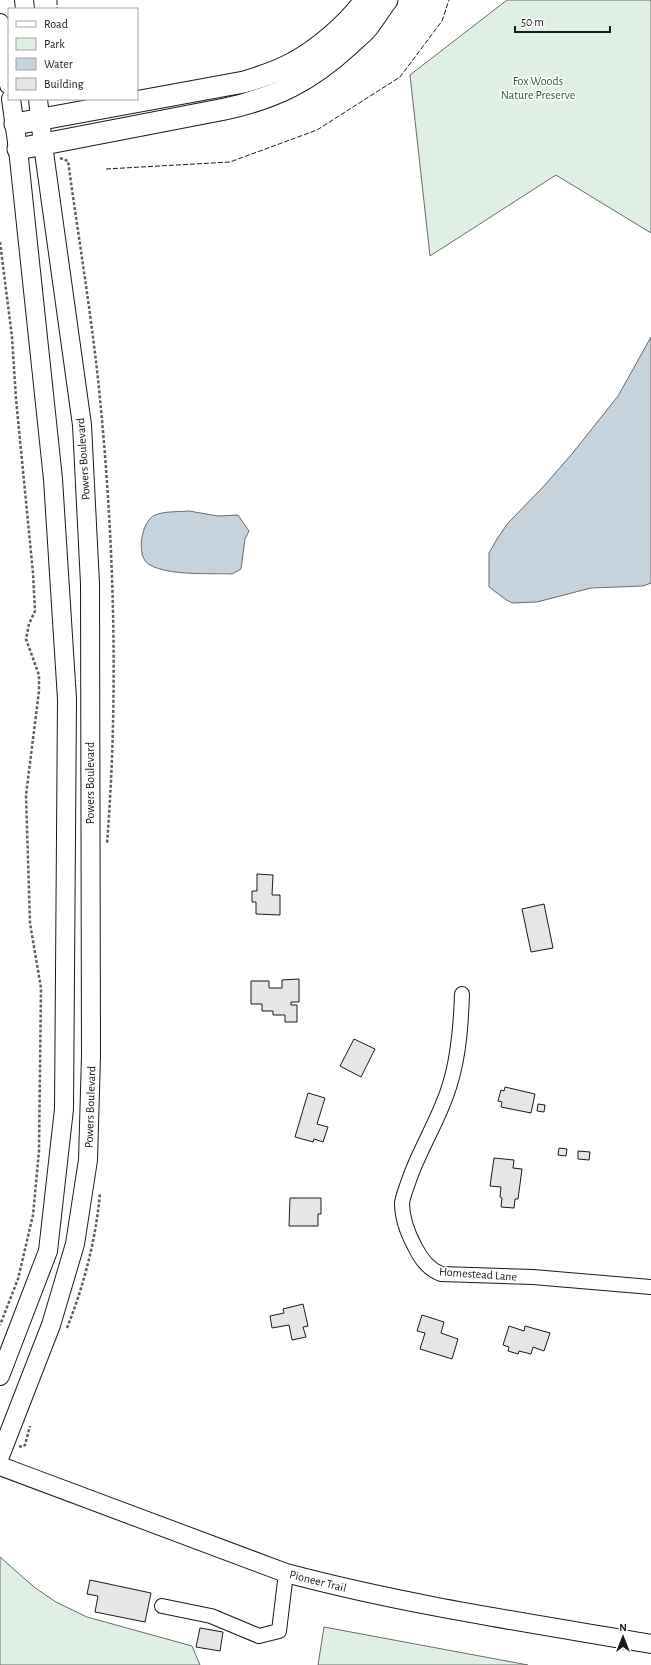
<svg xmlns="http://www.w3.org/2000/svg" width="651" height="1665" font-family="'Alegreya Sans',sans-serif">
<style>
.green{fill:#e0efe3;stroke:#6a6a6a}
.water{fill:#c6d2dc;stroke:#6a6a6a}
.building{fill:#e6e6e6;stroke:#1a1a1a}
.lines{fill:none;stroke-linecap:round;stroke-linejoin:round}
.minor-casing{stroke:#1a1a1a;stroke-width:16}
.major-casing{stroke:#1a1a1a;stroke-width:20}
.highway-casing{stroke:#1a1a1a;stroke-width:23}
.path{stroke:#5f5f5f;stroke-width:2.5;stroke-dasharray:3 2;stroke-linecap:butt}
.minor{stroke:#fff;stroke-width:14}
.major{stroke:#fff;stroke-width:18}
.highway{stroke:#fff;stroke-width:21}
.fence{stroke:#1a1a1a;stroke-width:1;stroke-dasharray:5 2;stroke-linecap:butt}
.labels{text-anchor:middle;stroke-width:3;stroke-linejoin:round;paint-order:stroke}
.park-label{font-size:12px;fill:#2b5a34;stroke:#fff}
.street-label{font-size:12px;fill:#1a1a1a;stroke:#fff}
</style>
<rect width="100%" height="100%" fill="#fff"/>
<g class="green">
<polygon points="507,0 651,0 651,233 556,175 430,256 410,75"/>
<polygon points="0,1557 34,1587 56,1602 87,1617 192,1646 200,1665 0,1665"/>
<polygon points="324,1627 528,1665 318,1665"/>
</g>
<g class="water">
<polygon points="651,337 651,583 643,586 591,588 537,602 512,603 505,599 489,587 489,553 497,539 508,523 543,487 571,455 618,396"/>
<path d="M189,511L218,516L238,515L249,531L245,539L241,569L232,574C209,573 170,576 150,565C135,558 141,521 155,515C165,511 178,512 189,511Z"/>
</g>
<g class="building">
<polygon points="257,874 273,875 272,895 280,895 280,915 256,914 256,902 252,902 252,891 257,891"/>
<polygon points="544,904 553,948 531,952 522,909"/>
<polygon points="299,979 299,1002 291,1002 291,1005 297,1005 297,1022 285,1022 285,1015 273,1015 273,1011 262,1011 262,1004 251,1004 251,981 269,981 269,988 282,988 282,980"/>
<polygon points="354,1039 375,1049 361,1077 340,1066"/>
<polygon points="505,1087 535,1094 531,1113 501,1107 502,1102 498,1101 501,1090 504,1091"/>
<polygon points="308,1093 325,1098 317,1124 328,1127 323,1142 314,1139 313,1142 295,1137"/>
<polygon points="538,1104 545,1105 544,1112 537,1111"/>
<polygon points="559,1148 567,1149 566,1156 558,1155"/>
<polygon points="578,1151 590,1152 589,1160 578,1159"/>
<polygon points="494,1158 514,1160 513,1168 522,1169 518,1199 515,1199 514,1208 501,1207 502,1198 500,1197 501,1187 490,1186"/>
<polygon points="290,1198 321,1198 321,1214 318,1214 318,1226 289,1226"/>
<polygon points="303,1304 308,1326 303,1327 306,1337 292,1340 289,1325 272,1328 270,1316 284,1313 283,1309"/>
<polygon points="422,1315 444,1322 441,1333 458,1339 452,1359 420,1349 425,1333 417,1331"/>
<polygon points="509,1326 524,1331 525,1326 550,1333 544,1351 533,1347 531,1354 519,1351 518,1354 508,1351 509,1347 503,1345"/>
<polygon points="90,1580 151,1593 145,1622 95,1612 98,1596 87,1594"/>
<polygon points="200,1628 223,1632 220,1651 196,1647"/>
</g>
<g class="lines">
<g class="minor-casing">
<g id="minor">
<path d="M462,994C461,1024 459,1055 450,1084C440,1119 419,1149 408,1183C406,1189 403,1196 402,1203C402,1218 408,1234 415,1247C421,1259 428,1269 441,1274L533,1277L651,1287"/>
<polyline points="162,1606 211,1616 259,1636 279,1631 286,1573"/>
</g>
</g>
<g class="major-casing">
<g id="major">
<polyline points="24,0 25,9"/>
<polyline points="0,23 9,85"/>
<polyline points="0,1376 48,1251 64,1109 67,699 53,479 18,149 11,99"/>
<polyline points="0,1456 51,1325 75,1244 88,1160 91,1056 90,584 82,425 43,145 38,99"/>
<path d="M0,1466L286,1573C406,1605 529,1623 651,1644"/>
</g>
</g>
<g class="highway-casing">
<g id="highway">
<path d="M15,124L244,82C261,77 277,72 293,63C318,50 349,23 365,0"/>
<path d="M18,149L225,109C276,98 311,80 349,45C355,39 362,34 367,28C374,19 380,9 387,0"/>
</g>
</g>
<g class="path">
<path d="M60,158L68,161C78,234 90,306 98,379C114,533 119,690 107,844"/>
<polyline points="0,242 12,337 16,399 33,573 35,611 29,624 26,639 39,675 39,691 26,795 30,923 41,988 39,1151 33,1215 18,1279 0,1325"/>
<path d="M67,1328C84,1285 96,1239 100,1193"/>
<polyline points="19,1446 22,1447 25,1445 30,1426"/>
</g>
<use href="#minor" class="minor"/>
<use href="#major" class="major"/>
<use href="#highway" class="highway"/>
<g class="fence">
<polyline points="57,0 57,9"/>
<polyline points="106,169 230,162 317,130 400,77 442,21 449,0"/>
</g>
</g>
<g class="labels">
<g class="park-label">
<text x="538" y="85">Fox Woods<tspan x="538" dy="14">Nature Preserve</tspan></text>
</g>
<g class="street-label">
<text transform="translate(83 459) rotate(-94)" y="4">Powers Boulevard</text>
<text transform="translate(90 783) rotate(-90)" y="4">Powers Boulevard</text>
<text transform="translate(90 1107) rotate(-88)" y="4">Powers Boulevard</text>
<text transform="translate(478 1274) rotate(4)" y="4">Homestead Lane</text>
<text transform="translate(318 1581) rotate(14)" y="4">Pioneer Trail</text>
</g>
</g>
<rect x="8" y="8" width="130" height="92" fill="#ffffff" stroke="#a3a3a3"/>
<rect x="16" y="21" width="20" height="6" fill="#ffffff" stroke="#a3a3a3"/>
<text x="44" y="28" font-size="12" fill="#1a1a1a">Road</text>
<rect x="16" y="38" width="20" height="12" fill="#e0efe3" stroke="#a3a3a3"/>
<text x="44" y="48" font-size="12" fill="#1a1a1a">Park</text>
<rect x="16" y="58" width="20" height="12" fill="#c6d2dc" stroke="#a3a3a3"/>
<text x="44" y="68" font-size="12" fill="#1a1a1a">Water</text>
<rect x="16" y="78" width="20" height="12" fill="#e6e6e6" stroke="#a3a3a3"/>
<text x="44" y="88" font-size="12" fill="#1a1a1a">Building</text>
<g transform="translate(623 1637)" stroke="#ffffff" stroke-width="3" paint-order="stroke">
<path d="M0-3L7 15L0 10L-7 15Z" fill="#1a1a1a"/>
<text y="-6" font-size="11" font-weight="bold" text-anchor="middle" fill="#1a1a1a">N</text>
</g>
<path d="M515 26v6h95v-6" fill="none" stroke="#1a1a1a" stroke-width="2"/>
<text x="521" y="26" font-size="12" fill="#1a1a1a" stroke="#ffffff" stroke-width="3" paint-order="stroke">50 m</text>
</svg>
